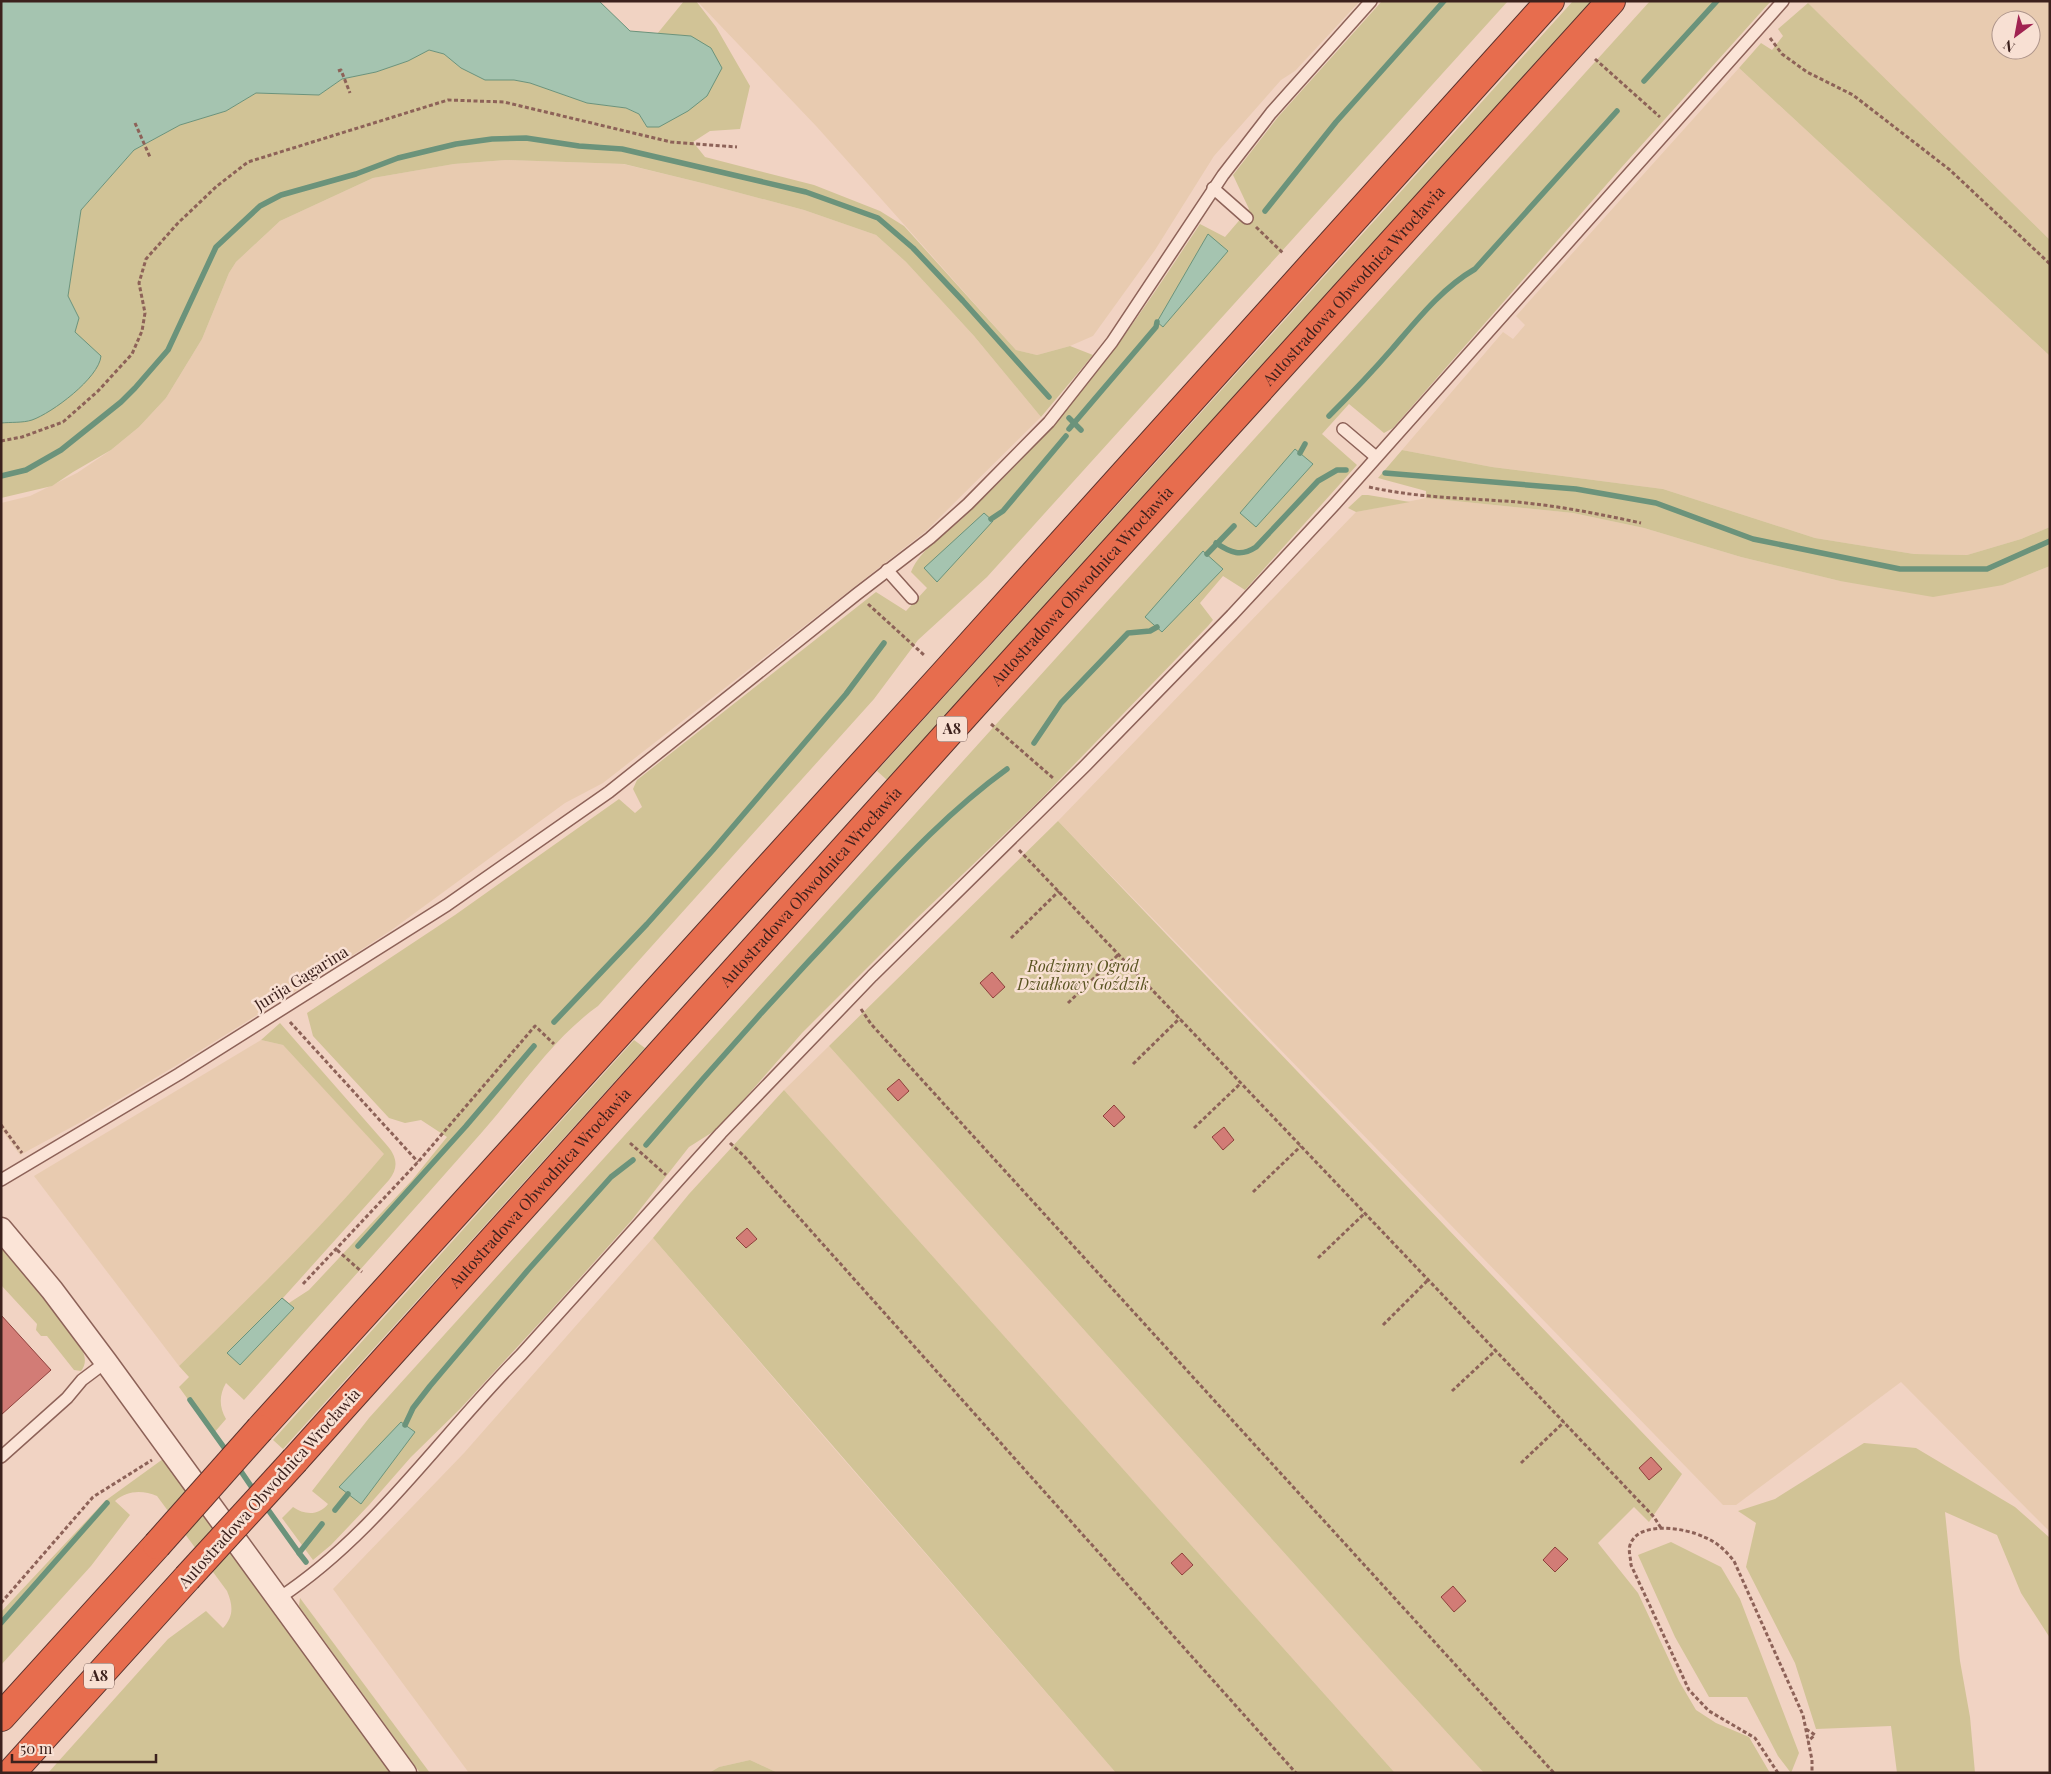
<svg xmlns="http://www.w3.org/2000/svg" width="2051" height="1774" font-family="'Playfair Display',serif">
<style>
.farmland{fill:#e8cbb0;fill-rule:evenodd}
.green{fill:#d1c396}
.water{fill:#a5c4b0;stroke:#6b937b}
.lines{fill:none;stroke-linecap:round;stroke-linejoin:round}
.stream{stroke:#6b937b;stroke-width:5.5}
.building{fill:#d27c76;stroke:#8e403c}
.lane-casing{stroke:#8d6258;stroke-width:14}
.street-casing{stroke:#8d6258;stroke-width:25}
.highway-casing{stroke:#5b322d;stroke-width:30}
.path{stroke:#8d6258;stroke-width:3;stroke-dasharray:4 2.5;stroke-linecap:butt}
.lane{stroke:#fbe4d7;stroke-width:11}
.street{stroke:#fbe4d7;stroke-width:22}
.highway{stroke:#e76d4e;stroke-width:28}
.highway-bridge-casing{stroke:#5b322d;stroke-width:30;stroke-linecap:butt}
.highway-bridge{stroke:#e76d4e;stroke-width:28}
.labels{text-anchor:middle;stroke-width:5;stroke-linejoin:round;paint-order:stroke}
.shield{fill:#f8e0d3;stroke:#745a54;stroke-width:1}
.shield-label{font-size:15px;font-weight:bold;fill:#3c211d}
.street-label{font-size:16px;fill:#3c211d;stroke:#f8e0d3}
.park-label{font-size:16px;font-style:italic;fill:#5a5422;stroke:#f8e0d3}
</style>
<rect width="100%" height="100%" fill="#f1d3c3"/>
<g class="farmland">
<polygon points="697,1 1360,1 1295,71 1281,80 1214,156 1155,250 1093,336 1070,346 1037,355 1016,350 817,127"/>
<path d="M1809,1H2050V240L1808,3ZM2001,20H2031V50H2001Z"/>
<polygon points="1739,68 2050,356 2050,527 2021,539 1967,555 1914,554 1815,538 1663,489 1492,467 1402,450 1503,332 1513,339 1525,325 1516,316"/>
<polygon points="506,160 623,164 706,184 804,210 876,235 906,262 974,336 1041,417 926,531 603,783 565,803 393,929 347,959 177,1065 81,1122 20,1155 1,1129 1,503 30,496 77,473 111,450 139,427 166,398 202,339 229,273 236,262 280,221 373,178 454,164"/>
<polygon points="1426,498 1573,513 1644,528 1741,557 1840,581 2003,585 2050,566 2050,1532 1901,1382 1736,1505 1723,1505 1058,821 1356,512"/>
<polygon points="261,1040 283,1045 385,1154 353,1191 275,1274 179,1366 34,1176"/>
<polygon points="829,1046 1386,1666 1484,1773 1395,1773 784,1090"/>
<polygon points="653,1238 825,1438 1116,1773 778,1773 750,1760 719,1767 709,1773 469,1773 333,1589 464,1453"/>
</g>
<g class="green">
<polygon points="684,1 696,1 716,27 750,86 740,129 710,131 693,142 705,157 814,185 880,211 904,226 1016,350 1037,355 1070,346 1093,355 1041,417 974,336 906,262 876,235 804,210 706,184 624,164 506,160 454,164 373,178 280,221 236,262 229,273 202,339 166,398 139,427 111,450 73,472 52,486 1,498 1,423 31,420 75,332 79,318 68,296 81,210 134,150 180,125 226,111 256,93 319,95 342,79 376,72 408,61 428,50 444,54 461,68 485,80 514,80 530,83 587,103 625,108 639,114 647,127 691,36 657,34"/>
<path d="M1382,1H1508L987,577L918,640L874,699L598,1006C552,1039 520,1089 483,1131C404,1221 324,1310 244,1400L226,1383C219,1395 219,1407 226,1419L213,1434L179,1387L189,1377L179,1366C250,1297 321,1229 384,1154L283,1045L261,1040L280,1023L385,1143C396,1155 400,1166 389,1180L283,1298L289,1303L309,1290L413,1179L447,1137L421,1120L405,1123L389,1118L313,1036L307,1013L455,915L619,799L635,813L642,807L633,789L637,780L876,592L906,611L927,588L911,572C921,547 950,532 968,513C1003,479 1036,445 1067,408C1117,351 1158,287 1200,224L1225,237L1249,209L1233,175L1278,117Z"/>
<polygon points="1573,1 1592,1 887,780 877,771"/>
<path d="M1650,1H1771L1621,168L1393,428L1384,433L1349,404L1322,434L1357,465L1245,590L1223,576L1200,603L1213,620L1208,626L1037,803L915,920L802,1033L719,1128L689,1147L631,1221L544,1318L459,1410L411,1457L369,1505L331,1545L313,1560L282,1518L293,1507C304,1515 319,1516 328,1504L312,1491L369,1418Z"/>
<polygon points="1808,3 2050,240 2050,356 1739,68 1761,43 1772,50 1783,36 1778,29"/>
<polygon points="1402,450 1492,467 1663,489 1815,538 1914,554 1967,555 2021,539 2050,527 2050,566 2003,585 1933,597 1840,581 1741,557 1644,528 1573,513 1426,498 1426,491 1378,478"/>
<polygon points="1362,495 1368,495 1410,502 1356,512 1348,508"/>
<polygon points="1058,821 1682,1474 1649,1522 1634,1507 1598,1543 1638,1593 1679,1681 1696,1710 1716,1723 1749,1737 1770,1773 1484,1773 1386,1666 829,1046"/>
<polygon points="634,1040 645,1048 283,1449 273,1440"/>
<polygon points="784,1090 1395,1773 1116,1773 653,1238 689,1194"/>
<path d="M1,1245L78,1342C83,1351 89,1361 81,1371L74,1370L47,1336H41L36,1330L37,1324L1,1285Z"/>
<polygon points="1864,1443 1916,1448 2015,1507 2050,1538 2050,1638 2021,1593 1997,1535 1945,1512 1960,1661 1970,1717 1975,1773 1897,1773 1891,1726 1816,1729 1795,1663 1746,1567 1756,1523 1738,1511 1775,1499"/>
<path d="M163,1459L393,1773H48L168,1639L206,1611L223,1628C234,1616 233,1605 227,1591L157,1496C143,1490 127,1490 115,1501L130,1515L91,1566L1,1665V1612L105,1501Z"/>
<polygon points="1671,1542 1721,1567 1740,1599 1799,1753 1791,1773 1778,1756 1747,1697 1709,1697 1675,1637 1638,1555"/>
<polygon points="300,1598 430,1773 420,1773 299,1606"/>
<polygon points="750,1760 778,1773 709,1773 719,1767"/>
</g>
<g class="water">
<path d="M1,1H599L630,31L691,36L711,48L722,68L707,96L688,111L659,127H647L639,114L626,108L587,103L530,83L514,80H485L461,68L444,54L429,50L408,61L376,72L342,79L319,95L256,93L226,111L180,125L134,150L81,210L68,296L79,318L75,332L101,356C99,378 52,413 32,420C23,423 11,422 1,423Z"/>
<polygon points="1208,234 1228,251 1163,327 1157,322"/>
<polygon points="1295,449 1313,464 1256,527 1240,513"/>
<polygon points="984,513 993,521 937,582 924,568"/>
<polygon points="1203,551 1223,569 1162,632 1145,617"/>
<polygon points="282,1298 294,1308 240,1365 227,1353"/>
<polygon points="401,1422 415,1432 361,1504 339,1487"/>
</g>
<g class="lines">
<g class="stream">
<polyline points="1644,81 1717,1"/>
<polyline points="1265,211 1336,122 1444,1"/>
<path d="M1329,416C1351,394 1372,372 1392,349C1417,320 1442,288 1475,269L1617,111"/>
<polyline points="1069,418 1081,430"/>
<polyline points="1069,429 1156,327 1157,322"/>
<polyline points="1300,453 1305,444"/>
<polyline points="1385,473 1576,489 1656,503 1753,539 1900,569 1987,569 2050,541"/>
<polyline points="1,476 26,470 61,450 121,402 135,388 168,350 216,247 260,206 281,195 356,174 398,158 456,144 492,139 526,138 579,146 622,149 806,192 878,218 913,248 963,301 1049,397"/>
<polyline points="991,519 1003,511 1066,436"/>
<path d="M1216,543C1231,553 1241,557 1256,547L1318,481L1337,470H1346"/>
<polyline points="1207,554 1234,526"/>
<polyline points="1034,743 1061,703 1128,633 1150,631 1157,627"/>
<polyline points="554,1022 647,924 713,850 846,694 884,643"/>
<path d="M646,1145C713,1066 782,989 853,914C901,863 950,810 1007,769"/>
<polyline points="358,1246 466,1126 534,1046"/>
<polyline points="190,1400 228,1453"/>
<polyline points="405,1425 413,1408 430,1386 528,1270 611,1177 633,1160"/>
<polyline points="238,1467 255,1492"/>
<polyline points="264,1504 299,1553"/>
<polyline points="335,1510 348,1494"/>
<polyline points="306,1562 299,1553 322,1524"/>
<polyline points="1,1623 107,1503"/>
</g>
</g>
<g class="building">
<polygon points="992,972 1005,987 993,998 980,983"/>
<polygon points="899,1079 909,1091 898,1101 887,1089"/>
<polygon points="1114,1105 1125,1117 1114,1127 1103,1116"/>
<polygon points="1224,1127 1234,1140 1223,1150 1212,1137"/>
<polygon points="747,1228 757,1239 746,1248 736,1238"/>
<polygon points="1,1315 51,1370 1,1415"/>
<polygon points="1651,1457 1662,1469 1649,1480 1639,1468"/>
<polygon points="1555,1547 1568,1559 1555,1572 1543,1560"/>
<polygon points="1182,1553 1193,1565 1182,1575 1171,1563"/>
<polygon points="1453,1586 1466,1601 1454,1612 1441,1597"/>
</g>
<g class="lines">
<g class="lane-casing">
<g id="lane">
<polyline points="1213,188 1247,218"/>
<polyline points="1343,429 1376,457"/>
<polyline points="887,570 912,598"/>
<polyline points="1,1180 179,1074 447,905 609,792 857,594 930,538 968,504 1049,422 1112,342 1223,175 1271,113 1371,1"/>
<polyline points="1,1457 67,1398 82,1380 106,1362"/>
<path d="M279,1598C375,1535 441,1435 521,1355L721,1133L872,976L1086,765L1232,615L1335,504L1783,1"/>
</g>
</g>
<g class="street-casing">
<polyline id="street" points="1,1229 52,1290 106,1362 405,1773"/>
</g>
<g class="highway-casing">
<g id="highway">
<polyline points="260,1429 946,672 1550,1"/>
<path id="s1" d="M295,1460L972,707L1611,1"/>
<polyline points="1,1717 157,1545"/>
<polyline points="11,1773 187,1578"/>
</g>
</g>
<g class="path">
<polyline points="1770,38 1782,54 1807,72 1853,95 1950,170 2050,264"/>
<polyline points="1595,59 1660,117"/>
<polyline points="338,71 341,70 350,93"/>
<polyline points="135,123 150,157"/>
<polyline points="1256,227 1284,254"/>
<polyline points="1,441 22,437 63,422 98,391 132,354 142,331 145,313 139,283 146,259 178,223 217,186 248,162 448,100 504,102 671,142 737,147"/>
<path d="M1369,487C1418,498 1467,498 1517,502C1559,506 1600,514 1641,523"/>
<polyline points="868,604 924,655"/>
<polyline points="991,724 1053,778"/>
<polyline points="1019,850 1654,1517 1661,1528"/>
<polyline points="1011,938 1059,891"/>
<polyline points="1068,1003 1119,954"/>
<polyline points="861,1009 871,1024 1554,1773"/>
<polyline points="290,1022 418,1162"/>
<polyline points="1133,1064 1180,1018"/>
<polyline points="1,1125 22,1153"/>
<polyline points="1194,1128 1241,1083"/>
<polyline points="630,1143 666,1175"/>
<polyline points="730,1143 744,1156 1296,1773"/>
<polyline points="1253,1192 1301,1146"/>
<polyline points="337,1250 362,1272"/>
<polyline points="1318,1258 1365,1213"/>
<polyline points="303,1284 418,1162 535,1026 554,1044"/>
<polyline points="1383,1325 1428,1280"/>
<polyline points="1452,1391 1496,1350"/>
<polyline points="1521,1463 1564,1422"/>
<polyline points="1,1603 93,1497 152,1460"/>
<polyline points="1806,1729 1815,1735 1808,1741"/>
<path d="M1778,1773L1755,1738L1709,1711L1689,1690L1631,1565C1631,1559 1628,1551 1630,1545C1638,1520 1686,1528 1704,1537C1717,1542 1726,1551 1734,1561L1803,1715L1812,1760V1773"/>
</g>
<use href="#lane" class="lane"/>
<use href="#street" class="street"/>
<use href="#highway" class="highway"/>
<g class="highway-bridge-casing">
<g id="highway-bridge">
<polyline points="157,1545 260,1429"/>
<polyline points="187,1578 295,1460"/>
</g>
</g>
<use href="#highway-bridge" class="highway-bridge"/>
</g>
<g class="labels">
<g class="shield">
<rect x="937" y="716.5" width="30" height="25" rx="4"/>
<rect x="84" y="1663.5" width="30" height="25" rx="4"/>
</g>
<g class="shield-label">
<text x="952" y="734">A8</text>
<text x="99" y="1681">A8</text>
</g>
<g class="street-label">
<text dy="6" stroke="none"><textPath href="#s1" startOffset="1581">Autostradowa Obwodnica Wrocławia</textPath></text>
<text dy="6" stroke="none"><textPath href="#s1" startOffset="1176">Autostradowa Obwodnica Wrocławia</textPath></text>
<text dy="6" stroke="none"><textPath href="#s1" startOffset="771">Autostradowa Obwodnica Wrocławia</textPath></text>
<text transform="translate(301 978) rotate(-32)" y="6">Jurija Gagarina</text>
<text dy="6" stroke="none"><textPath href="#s1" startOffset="366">Autostradowa Obwodnica Wrocławia</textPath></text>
<text transform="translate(269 1488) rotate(-48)" y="6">Autostradowa Obwodnica Wrocławia</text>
</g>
<g class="park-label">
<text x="1083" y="972">Rodzinny Ogród<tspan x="1083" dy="18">Działkowy Goździk</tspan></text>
</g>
</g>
<rect width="2051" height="1774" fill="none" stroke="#3c211d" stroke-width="5"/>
<g transform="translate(2016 35) rotate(212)"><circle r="24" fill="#f8e0d3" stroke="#ad948a"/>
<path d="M0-4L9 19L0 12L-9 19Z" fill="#a12351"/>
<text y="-8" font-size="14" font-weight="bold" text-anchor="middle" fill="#3c211d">N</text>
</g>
<path d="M12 1754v8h144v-8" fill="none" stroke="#3c211d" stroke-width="2.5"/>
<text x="20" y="1754" font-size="15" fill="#3c211d" stroke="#f8e0d3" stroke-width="4" paint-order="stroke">50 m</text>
</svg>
